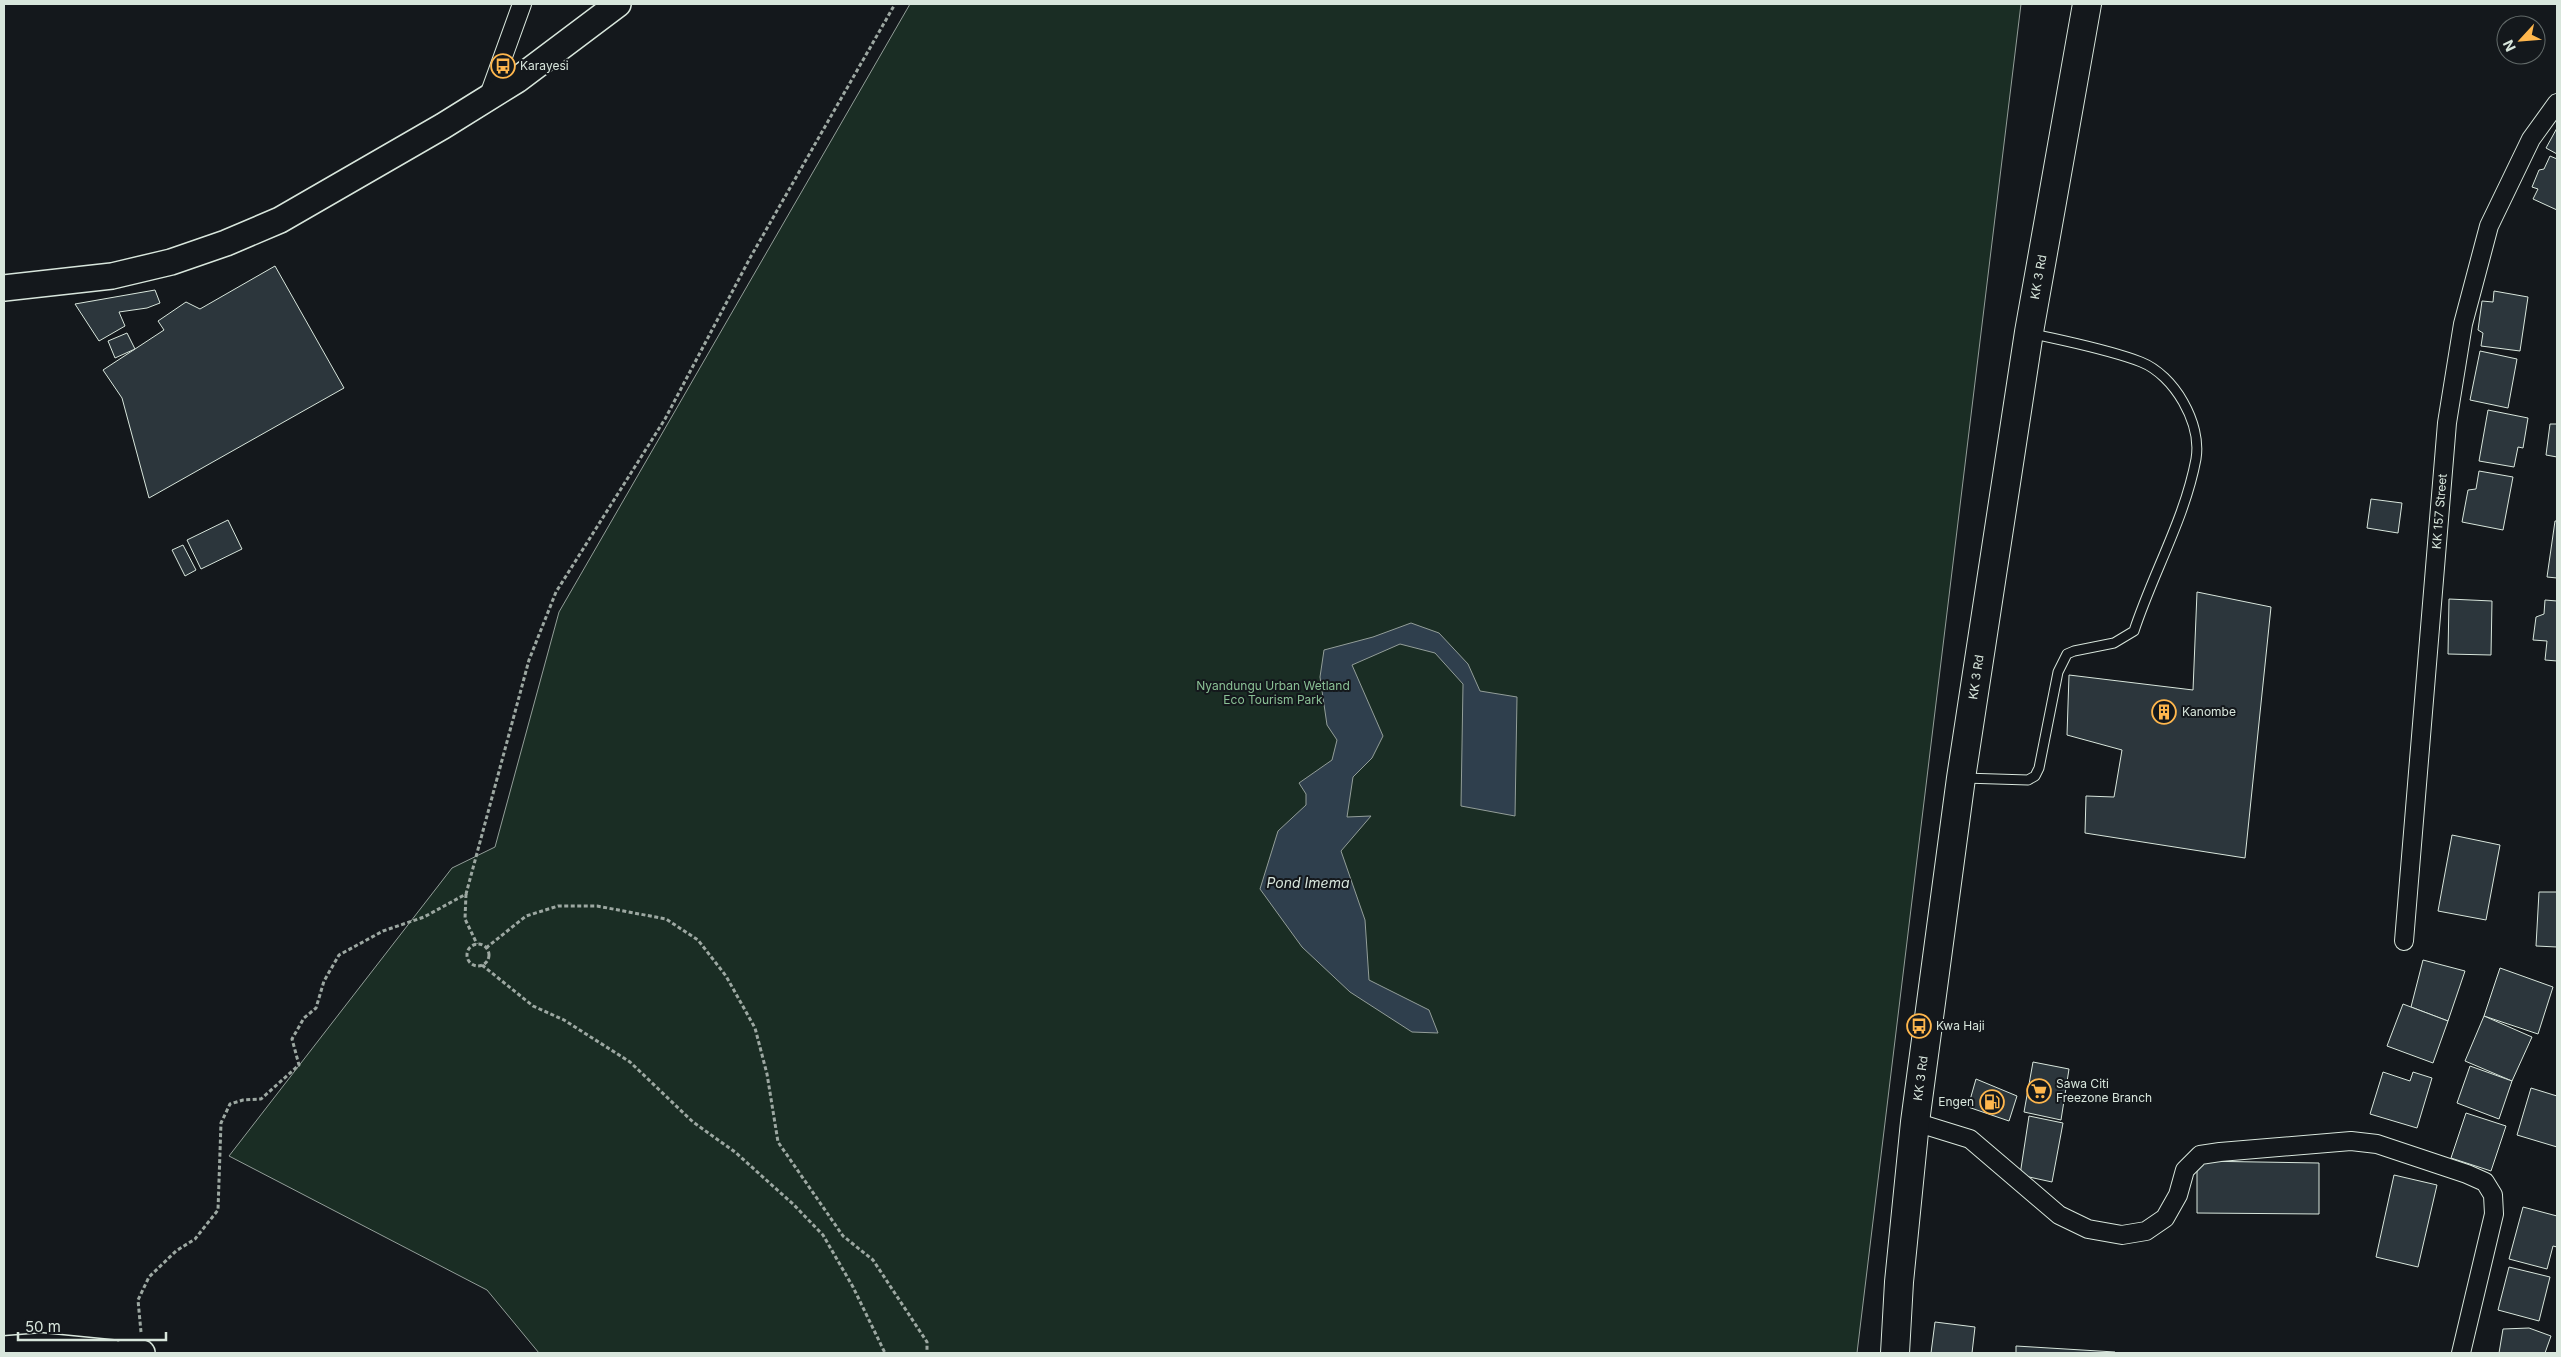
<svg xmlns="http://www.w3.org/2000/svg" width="2561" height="1357" font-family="Inter,sans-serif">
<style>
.green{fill:#1a2d24;stroke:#939e99}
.water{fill:#2f3f4d;stroke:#939e99}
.building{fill:#2c363c;stroke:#d8e6dc}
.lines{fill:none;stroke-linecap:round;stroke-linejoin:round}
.lane-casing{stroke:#d8e6dc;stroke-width:11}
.street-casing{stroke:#d8e6dc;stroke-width:20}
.secondary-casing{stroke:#d8e6dc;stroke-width:28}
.highway-casing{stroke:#d8e6dc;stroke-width:30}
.path{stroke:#9da8a2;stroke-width:3;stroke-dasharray:4 2.5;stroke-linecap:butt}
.lane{stroke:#14181c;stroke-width:9}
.street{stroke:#14181c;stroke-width:18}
.secondary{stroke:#14181c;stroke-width:25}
.highway{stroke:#14181c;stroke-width:28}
.labels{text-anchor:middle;stroke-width:4;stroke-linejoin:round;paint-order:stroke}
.poi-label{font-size:12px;fill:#d8e6dc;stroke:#14181c;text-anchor:start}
.street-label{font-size:12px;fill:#d8e6dc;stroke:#14181c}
.park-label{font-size:12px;fill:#8ac095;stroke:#14181c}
.water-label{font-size:14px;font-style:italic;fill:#d8e6dc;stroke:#14181c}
</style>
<rect width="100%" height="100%" fill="#14181c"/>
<polygon class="green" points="910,4 2021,4 1857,1353 539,1353 487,1290 229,1156 452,868 495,847 559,612"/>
<polygon class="water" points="1411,623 1439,633 1468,664 1480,691 1517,697 1515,816 1461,806 1463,684 1435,653 1400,644 1352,665 1383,736 1372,758 1353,777 1347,817 1371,816 1341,851 1365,920 1369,980 1429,1010 1438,1033 1412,1032 1350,992 1302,947 1260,889 1278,831 1306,805 1306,794 1299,783 1332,760 1337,740 1327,725 1320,677 1324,650 1373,637"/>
<g class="building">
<polygon points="2557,128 2557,154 2546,148"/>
<polygon points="2550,156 2557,159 2557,210 2533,199 2538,189 2532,187 2539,170 2544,169"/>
<polygon points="275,266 344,388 149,498 122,398 103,370 164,330 158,321 186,302 200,309"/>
<polygon points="155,290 160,303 147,308 119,312 125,326 99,341 75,304"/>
<polygon points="2494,291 2528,297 2520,351 2481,346 2483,333 2478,330 2482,301 2493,302"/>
<polygon points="127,333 135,349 115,358 108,341"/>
<polygon points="2480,351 2517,359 2508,408 2470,400"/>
<polygon points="2488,410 2528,418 2523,448 2518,447 2514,467 2479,461"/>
<polygon points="2550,424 2557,424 2557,457 2546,455"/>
<polygon points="2479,471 2513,477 2503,530 2462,522 2468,490 2476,489"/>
<polygon points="2371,499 2402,503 2398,533 2367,528"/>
<polygon points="228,520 242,549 201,569 187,540"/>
<polygon points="2555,521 2557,521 2557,578 2547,577"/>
<polygon points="183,545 196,570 185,576 172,550"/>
<polygon points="2197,592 2271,607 2245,858 2085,833 2086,796 2114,797 2122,750 2067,735 2069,675 2193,690"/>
<polygon points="2449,599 2492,601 2491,655 2448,654"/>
<polygon points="2545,600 2557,601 2557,661 2545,660 2547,641 2533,640 2536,617 2544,614"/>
<polygon points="2452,835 2500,845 2486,920 2438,911"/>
<polygon points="2539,892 2557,892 2557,947 2536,946"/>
<polygon points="2423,960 2465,971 2448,1021 2411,1007"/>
<polygon points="2500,968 2553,987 2538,1034 2484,1016"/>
<polygon points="2403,1004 2448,1021 2433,1063 2387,1046"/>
<polygon points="2484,1016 2532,1037 2512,1081 2465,1061"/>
<polygon points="2033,1062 2069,1069 2061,1120 2024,1112"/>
<polygon points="2470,1066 2512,1081 2499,1119 2457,1103"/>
<polygon points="2383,1072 2410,1081 2413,1072 2432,1078 2417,1128 2370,1114"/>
<polygon points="1976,1079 2017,1096 2009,1121 1968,1107"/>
<polygon points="2531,1088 2557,1096 2557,1147 2517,1135"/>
<polygon points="2466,1113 2506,1126 2491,1171 2451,1158"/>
<polygon points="2029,1116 2063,1123 2052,1182 2020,1175"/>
<polygon points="2197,1161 2319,1163 2319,1214 2197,1213"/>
<polygon points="2394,1175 2437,1185 2418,1267 2376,1257"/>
<polygon points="2523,1207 2557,1216 2557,1247 2553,1246 2547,1269 2509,1259"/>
<polygon points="2509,1267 2550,1277 2539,1321 2498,1310"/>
<polygon points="1935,1322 1975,1327 1972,1353 1931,1353"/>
<polygon points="2529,1328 2551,1336 2545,1353 2499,1353 2503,1329"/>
<polygon points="2016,1346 2115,1352 2115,1353 2016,1353"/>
</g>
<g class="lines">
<g class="lane-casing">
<path id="lane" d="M1964,778L2028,780L2035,776L2039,768L2058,672L2067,654L2074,651L2114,643L2134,631C2153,573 2185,518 2196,459C2202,423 2174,375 2141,362C2108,349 2067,342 2031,333"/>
</g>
<g class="street-casing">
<g id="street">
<polyline points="488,98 522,4"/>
<path id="s1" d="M2404,941L2447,423L2463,324L2489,226L2531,139L2557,103"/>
<polyline points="1915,1122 1970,1139 2059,1215 2088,1229 2122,1235 2146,1231 2165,1218 2178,1195 2185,1170 2200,1155 2220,1152 2351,1141 2377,1144 2467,1174 2485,1182 2493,1195 2494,1214 2461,1353"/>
</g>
</g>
<g class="secondary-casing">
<g id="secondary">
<polyline points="4,288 112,276 171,262 226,243 280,220 443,126 517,80 618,4"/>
<polyline points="4,1349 42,1346 113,1353"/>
<polyline points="123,1353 142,1353"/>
</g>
</g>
<g class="highway-casing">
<g id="highway">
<path id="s2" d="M1895,1353L1899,1282L1915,1122L1961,778L2029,332L2087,4"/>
</g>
</g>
<g class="path">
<polyline points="466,894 465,919 477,944"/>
<circle cx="478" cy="955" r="11"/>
<polyline points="486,948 526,916 558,906 597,906 666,919 698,940 726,976 755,1028 767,1074 778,1142 843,1236 873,1260 927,1342 927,1353"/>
<polyline points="482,965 533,1006 564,1020 630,1062 693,1122 735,1152 793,1204 823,1235 853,1287 885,1353"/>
<polyline points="141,1332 138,1300 149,1277 176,1251 195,1239 218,1210 221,1123 230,1104 243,1100 261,1099 299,1065 292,1039 304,1018 316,1008 324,981 339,955 383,931 424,917 466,894 529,660 556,592 665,419 750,258 895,4"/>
</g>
<use href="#lane" class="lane"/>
<use href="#street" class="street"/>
<use href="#secondary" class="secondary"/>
<use href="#highway" class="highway"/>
</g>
<defs>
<g id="bus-ring" transform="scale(1.25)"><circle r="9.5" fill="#14181c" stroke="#ffb74d" stroke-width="1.5"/><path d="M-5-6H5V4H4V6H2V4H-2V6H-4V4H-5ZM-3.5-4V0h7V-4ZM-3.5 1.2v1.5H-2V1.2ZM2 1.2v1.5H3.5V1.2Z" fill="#ffb74d"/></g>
<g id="building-ring" transform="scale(1.25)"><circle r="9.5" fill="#14181c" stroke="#ffb74d" stroke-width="1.5"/><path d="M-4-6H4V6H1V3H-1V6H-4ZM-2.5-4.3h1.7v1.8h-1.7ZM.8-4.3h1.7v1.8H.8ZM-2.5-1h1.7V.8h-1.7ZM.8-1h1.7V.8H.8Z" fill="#ffb74d"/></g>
<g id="supermarket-ring" transform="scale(1.25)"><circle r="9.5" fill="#14181c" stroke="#ffb74d" stroke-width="1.5"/><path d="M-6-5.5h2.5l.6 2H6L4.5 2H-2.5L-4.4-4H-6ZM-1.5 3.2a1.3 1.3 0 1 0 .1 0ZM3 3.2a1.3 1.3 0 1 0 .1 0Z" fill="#ffb74d"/></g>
<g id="fuel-ring" transform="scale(1.25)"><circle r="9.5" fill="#14181c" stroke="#ffb74d" stroke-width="1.5"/><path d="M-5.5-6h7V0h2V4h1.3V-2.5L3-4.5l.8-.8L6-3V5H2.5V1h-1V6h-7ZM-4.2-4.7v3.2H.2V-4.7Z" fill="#ffb74d"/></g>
</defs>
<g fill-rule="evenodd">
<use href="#bus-ring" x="503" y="66"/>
<use href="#building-ring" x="2164" y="712"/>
<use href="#bus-ring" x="1919" y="1026"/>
<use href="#supermarket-ring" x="2039" y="1091"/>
<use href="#fuel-ring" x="1992" y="1102"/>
</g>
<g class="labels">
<g class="poi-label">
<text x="520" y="70">Karayesi</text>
<text x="2182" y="716">Kanombe</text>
<text x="1936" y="1030">Kwa Haji</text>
<text x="2056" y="1088">Sawa Citi<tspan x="2056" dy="14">Freezone Branch</tspan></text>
<text x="1974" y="1106" text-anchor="end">Engen</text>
</g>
<g class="street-label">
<text dy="4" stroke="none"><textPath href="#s2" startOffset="1086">KK 3 Rd</textPath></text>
<text dy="4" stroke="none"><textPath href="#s1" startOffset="431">KK 157 Street</textPath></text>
<text dy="4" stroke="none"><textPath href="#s2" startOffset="681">KK 3 Rd</textPath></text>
<text dy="4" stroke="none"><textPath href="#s2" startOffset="276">KK 3 Rd</textPath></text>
</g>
<g class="park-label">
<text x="1273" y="690">Nyandungu Urban Wetland<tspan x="1273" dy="14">Eco Tourism Park</tspan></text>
</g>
<g class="water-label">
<text x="1308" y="888">Pond Imema</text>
</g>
</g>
<rect width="2561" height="1357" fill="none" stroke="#d8e6dc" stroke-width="10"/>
<g transform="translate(2521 40) rotate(244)"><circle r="24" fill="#14181c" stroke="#626a69"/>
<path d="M0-4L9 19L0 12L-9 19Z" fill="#ffb74d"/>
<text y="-8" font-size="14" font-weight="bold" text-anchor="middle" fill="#d8e6dc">N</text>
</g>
<path d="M18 1332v8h148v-8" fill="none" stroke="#d8e6dc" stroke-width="2.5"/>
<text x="25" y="1332" font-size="15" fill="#d8e6dc" stroke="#14181c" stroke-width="4" paint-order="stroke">50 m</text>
</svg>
